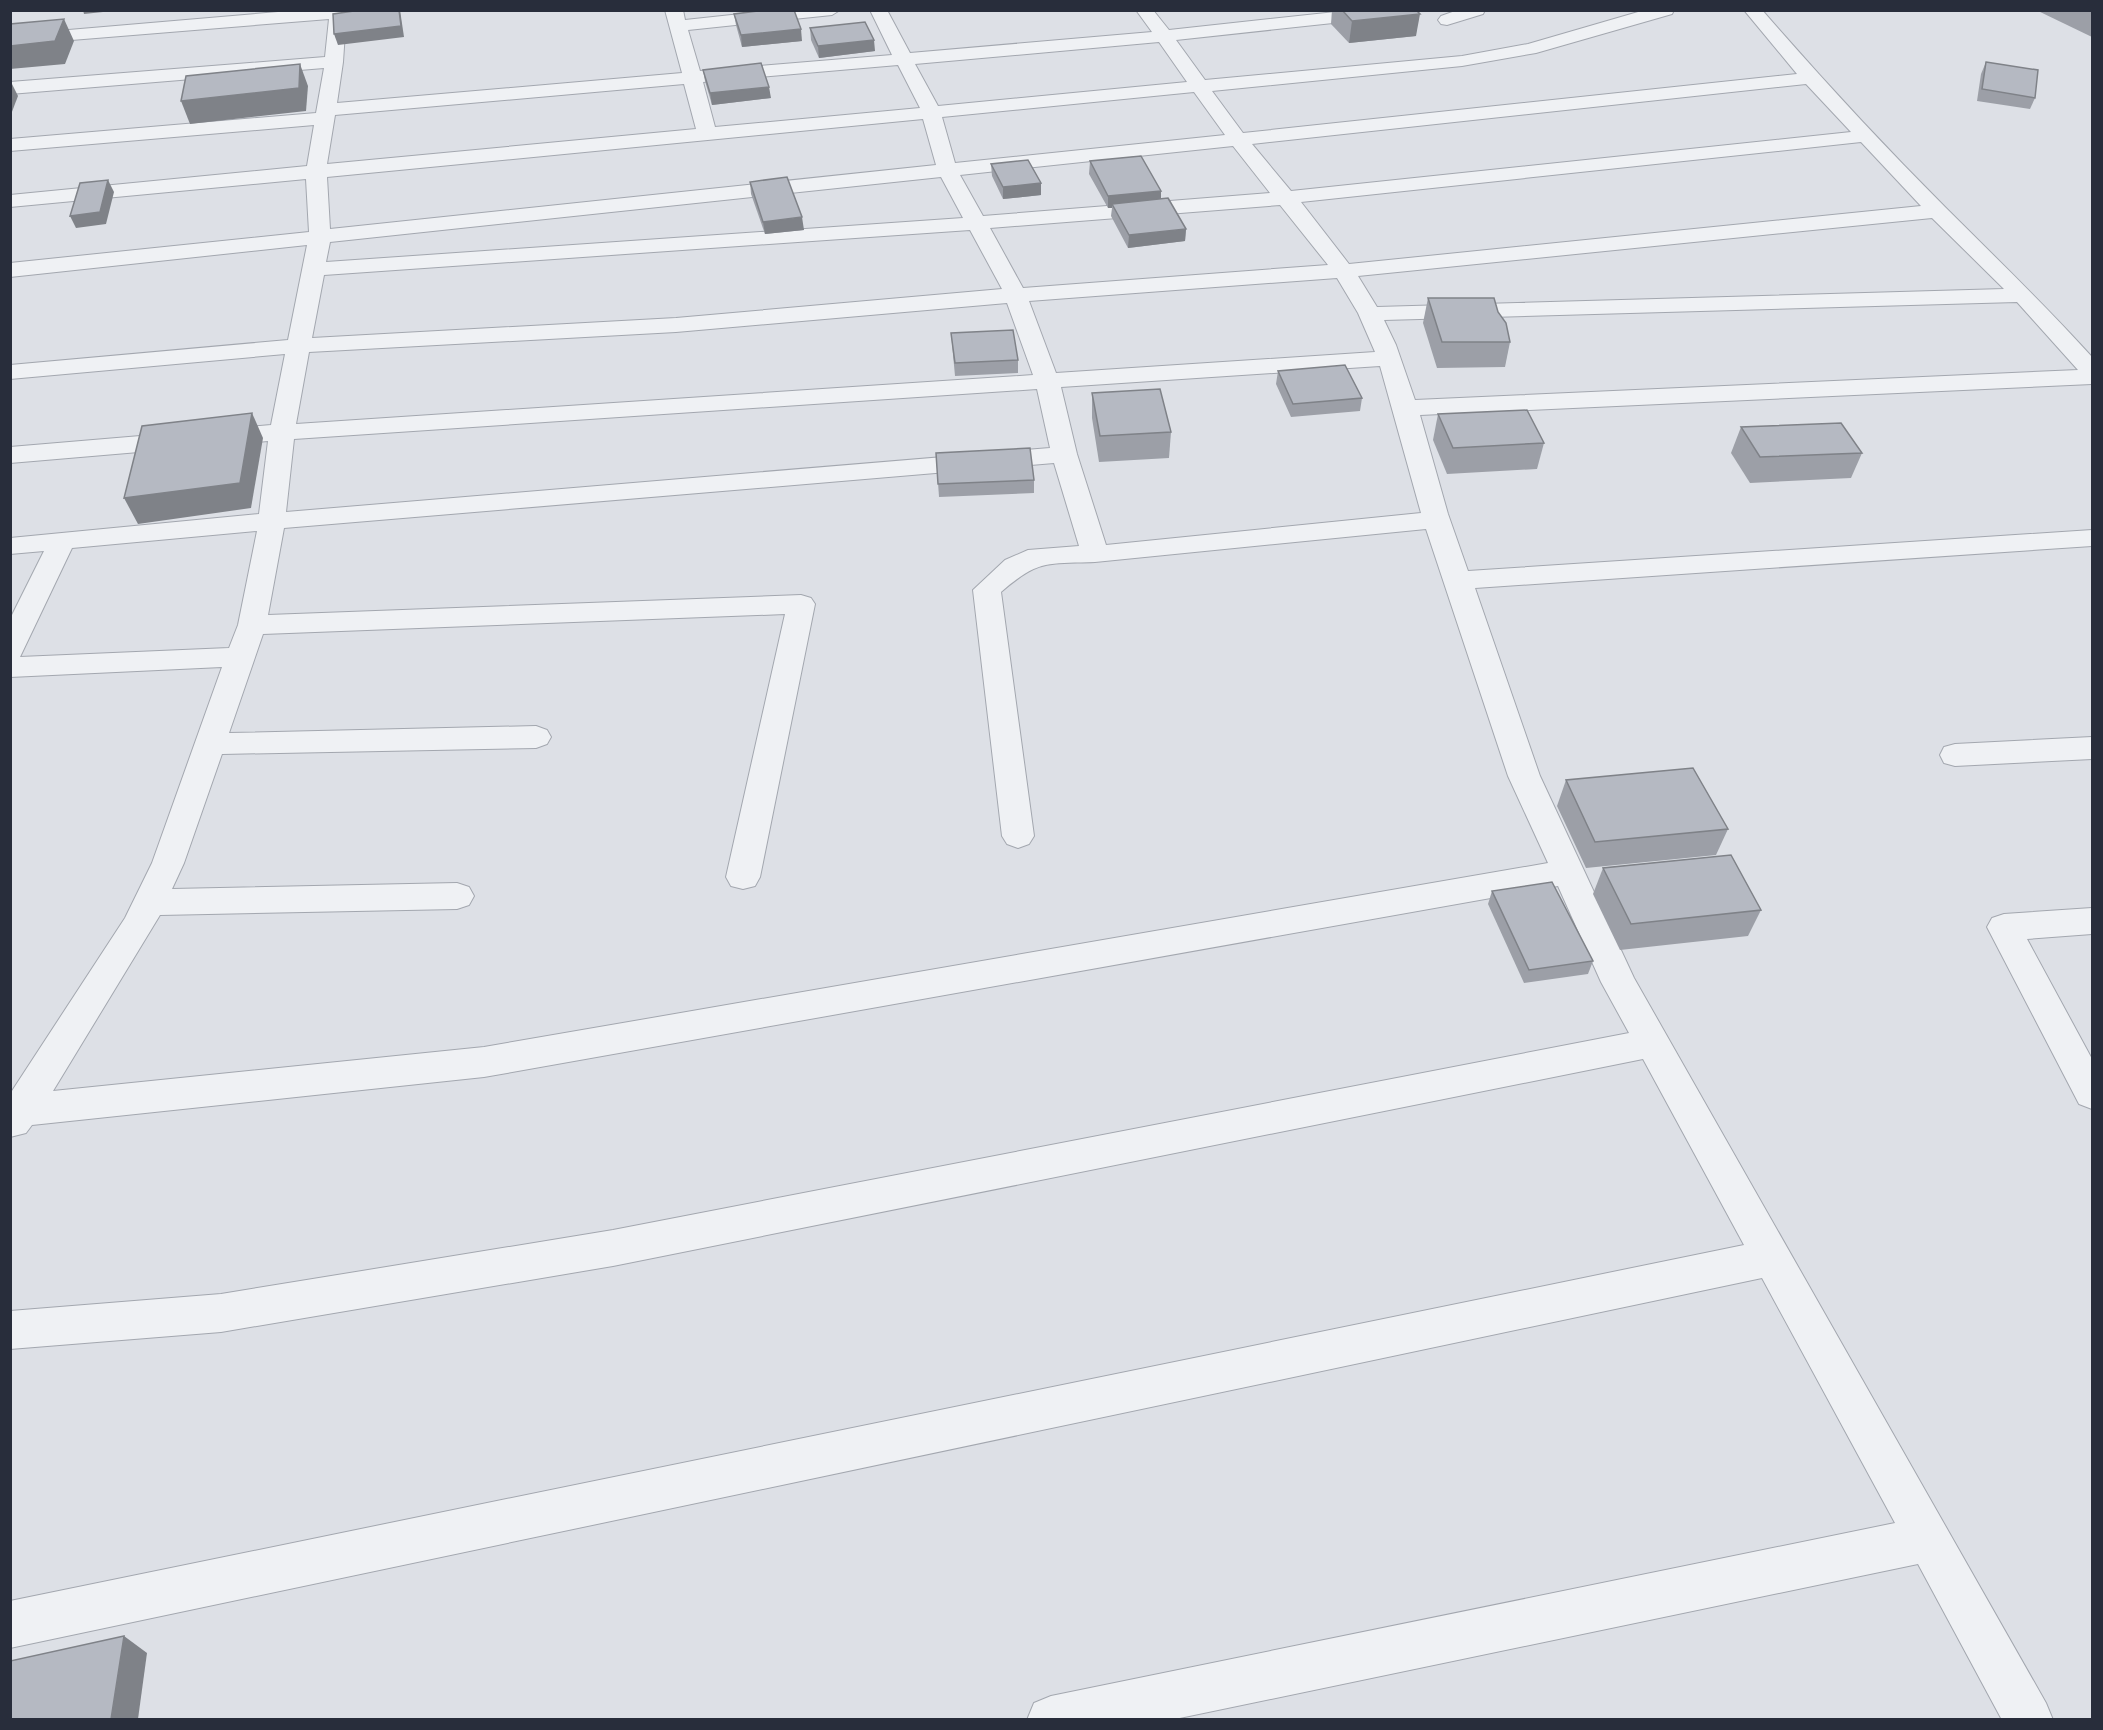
<svg xmlns="http://www.w3.org/2000/svg" width="2103" height="1730" font-family="'Varela Round',sans-serif">
<style>
.lines{fill:none;stroke-linecap:round;stroke-linejoin:round}
.minor-casing{stroke:#a3a7af;stroke-width:2}
.minor{fill:#eff1f4;fill-rule:evenodd}
.wall{fill:#9c9fa7}
.shaded-wall{fill:#7f8288}
.building{fill:#b5b9c2;stroke:#7f8288;stroke-width:1.5}
</style>
<rect width="100%" height="100%" fill="#dde0e6"/>
<g class="lines">
<g class="minor-casing">
<g id="minor">
<path d="M302,10H379L371,15L346,17L343,62L337,103L682,73L665,10H683L685,20L777,10H840L832,15L688,30L700,71L892,55L870,10H887L910,53L1152,32L1136,10H1153L1169,30L1354,10H1384L1382,14L1361,20L1176,40L1205,80L1462,56L1528,44L1645,10H1674L1672,14L1536,53L1462,66L1212,91L1243,133L1797,74L1744,10H1762C1821,78 1882,144 1945,207C1995,257 2045,305 2092,357V384L1420,415L1448,514L1468,571L2092,530V546L1475,588L1540,776L1634,978L2046,1703L2053,1720H2002L1918,1564L1170,1720H1027L1034,1703L1051,1696L1895,1523L1762,1278L10,1648V1601L1744,1245L1643,1059L613,1266L221,1332L10,1349V1311L221,1294L613,1230L1629,1033L1601,982L1558,886L484,1077L32,1125L26,1133L10,1137V1094L125,918L152,863L222,667L10,677V619L44,551L10,554V538L259,514L268,441L10,463V447L271,425L285,354L10,379V365L288,340L307,245L10,277V263L309,232L306,179L10,207V195L307,166L314,125L10,151V139L316,113L324,68L10,94V82L325,57L329,19L10,45V35ZM1159,42L1187,82L938,106L915,64ZM898,65L920,108L715,127L703,82ZM684,84L696,129L327,164L335,115ZM1806,84L1851,132L1291,191L1252,144ZM1194,92L1225,135L955,163L942,117ZM923,119L936,165L330,229L327,177ZM1861,142L1921,206L1349,264L1301,202ZM1233,146L1270,193L983,216L960,175ZM941,177L963,218L326,262L330,242ZM1280,205L1328,265L1023,288L990,228ZM1932,218L2004,289L1377,307L1358,276ZM970,230L1002,289L676,318L312,338L324,275ZM1337,278L1358,313L1375,352L1056,373L1029,301ZM2017,302L2078,370L1415,400L1396,345L1384,320ZM1007,303L1033,375L296,424L309,352L676,332ZM1380,366L1421,513L1106,545L1077,454L1061,387ZM1037,389L1050,448L286,512L294,439ZM1054,463L1079,546L1028,550L1005,560L973,590L1002,836L1007,844L1018,848L1029,844L1034,836L1001,592C1039,559 1047,564 1095,562L1426,529L1508,776L1548,863L484,1047L53,1091L160,915L457,909L469,905L474,896L469,887L457,883L172,889L184,863L222,754L536,748L547,744L551,737L547,730L536,726L229,733L263,634L785,614L726,877L731,886L743,889L755,886L760,877L815,604L811,598L801,595L268,615L284,528ZM257,531L238,625L229,648L20,657L72,548Z"/>
<polygon points="1458,10 1485,10 1483,14 1447,25 1441,24 1438,20 1441,16"/>
<polygon points="2092,737 2092,759 1955,766 1944,763 1940,755 1944,747 1955,744"/>
<polygon points="2092,908 2092,934 2027,939 2092,1059 2092,1109 2079,1104 1987,927 1992,918 2004,914"/>
</g>
</g>
<use href="#minor" class="minor"/>
</g>
<g class="wall">
<polygon points="1332,10 1416,10 1416,36 1349,43 1331,24"/>
<polygon points="2036,10 2092,10 2092,37"/>
<polygon points="734,14 802,41 742,47 736,25"/>
<polygon points="810,28 875,51 819,58 811,40"/>
<polygon points="1986,62 2035,98 2030,109 1977,101 1981,74"/>
<polygon points="703,70 771,98 712,105 705,81"/>
<polygon points="1090,161 1161,198 1186,229 1185,241 1128,248 1111,216 1112,208 1108,208 1089,174"/>
<polygon points="991,164 1041,195 1003,199 992,176"/>
<polygon points="750,182 804,230 765,234 751,194"/>
<polygon points="1428,298 1498,312 1510,342 1505,367 1437,368 1423,323"/>
<polygon points="951,333 1018,360 1018,373 955,376"/>
<polygon points="1278,371 1362,398 1360,411 1291,417 1276,384"/>
<polygon points="1092,393 1171,432 1169,458 1099,462 1092,418"/>
<polygon points="1438,414 1544,443 1537,469 1447,474 1433,440"/>
<polygon points="1741,427 1862,453 1851,478 1750,483 1731,453"/>
<polygon points="936,453 1034,480 1034,493 939,497"/>
<polygon points="1566,780 1728,829 1716,855 1586,868 1557,806"/>
<polygon points="1603,868 1761,910 1748,936 1620,950 1593,894"/>
<polygon points="1492,891 1593,961 1588,974 1524,983 1488,904"/>
</g>
<g class="shaded-wall">
<polygon points="83,10 122,10 84,14"/>
<polygon points="400,10 404,37 338,45 334,34"/>
<polygon points="1420,14 1416,36 1349,43 1352,21"/>
<polygon points="64,19 74,41 65,64 10,69 10,46"/>
<polygon points="801,29 802,41 742,47 741,35"/>
<polygon points="874,40 875,51 819,58 818,46"/>
<polygon points="300,64 308,86 306,111 190,124 181,101"/>
<polygon points="12,84 18,96 10,117 10,90"/>
<polygon points="769,87 771,98 712,105 710,93"/>
<polygon points="108,180 114,192 106,224 76,228 70,216"/>
<polygon points="1041,183 1041,195 1003,199 1003,187"/>
<polygon points="1161,191 1161,203 1112,204 1112,208 1108,208 1108,196"/>
<polygon points="802,217 804,230 765,234 763,222"/>
<polygon points="1186,229 1185,241 1128,248 1129,235"/>
<polygon points="252,413 263,438 251,508 138,524 124,498"/>
<polygon points="124,1636 147,1653 138,1719 111,1719"/>
</g>
<g class="building">
<polygon points="361,10 399,10 401,26 334,34 333,14"/>
<polygon points="766,10 794,10 801,29 741,35 734,14"/>
<polygon points="1342,10 1416,10 1420,14 1352,21"/>
<polygon points="64,19 55,41 10,46 10,24"/>
<polygon points="865,22 874,40 818,46 810,28"/>
<polygon points="1986,62 2038,70 2035,98 1982,89"/>
<polygon points="761,63 769,87 710,93 703,70"/>
<polygon points="300,64 299,88 181,101 186,76"/>
<polygon points="1141,156 1161,191 1108,196 1090,161"/>
<polygon points="1028,160 1041,183 1003,187 991,164"/>
<polygon points="787,177 802,217 763,222 750,182"/>
<polygon points="108,180 100,212 70,216 80,183"/>
<polygon points="1168,198 1186,229 1129,235 1112,204"/>
<polygon points="1428,298 1494,298 1498,312 1506,323 1510,342 1442,342"/>
<polygon points="1013,330 1018,360 955,363 951,333"/>
<polygon points="1345,365 1362,398 1293,404 1278,371"/>
<polygon points="1160,389 1171,432 1100,436 1092,393"/>
<polygon points="1527,410 1544,443 1453,448 1438,414"/>
<polygon points="252,413 240,483 124,498 142,426"/>
<polygon points="1841,423 1862,453 1760,457 1741,427"/>
<polygon points="1030,448 1034,480 938,484 936,453"/>
<polygon points="1693,768 1728,829 1595,842 1566,780"/>
<polygon points="1731,855 1761,910 1631,924 1603,868"/>
<polygon points="1552,882 1593,961 1529,970 1492,891"/>
<polygon points="124,1636 111,1719 10,1719 10,1661"/>
</g>
<rect width="2103" height="1730" fill="none" stroke="#282d3b" stroke-width="24"/>
</svg>
